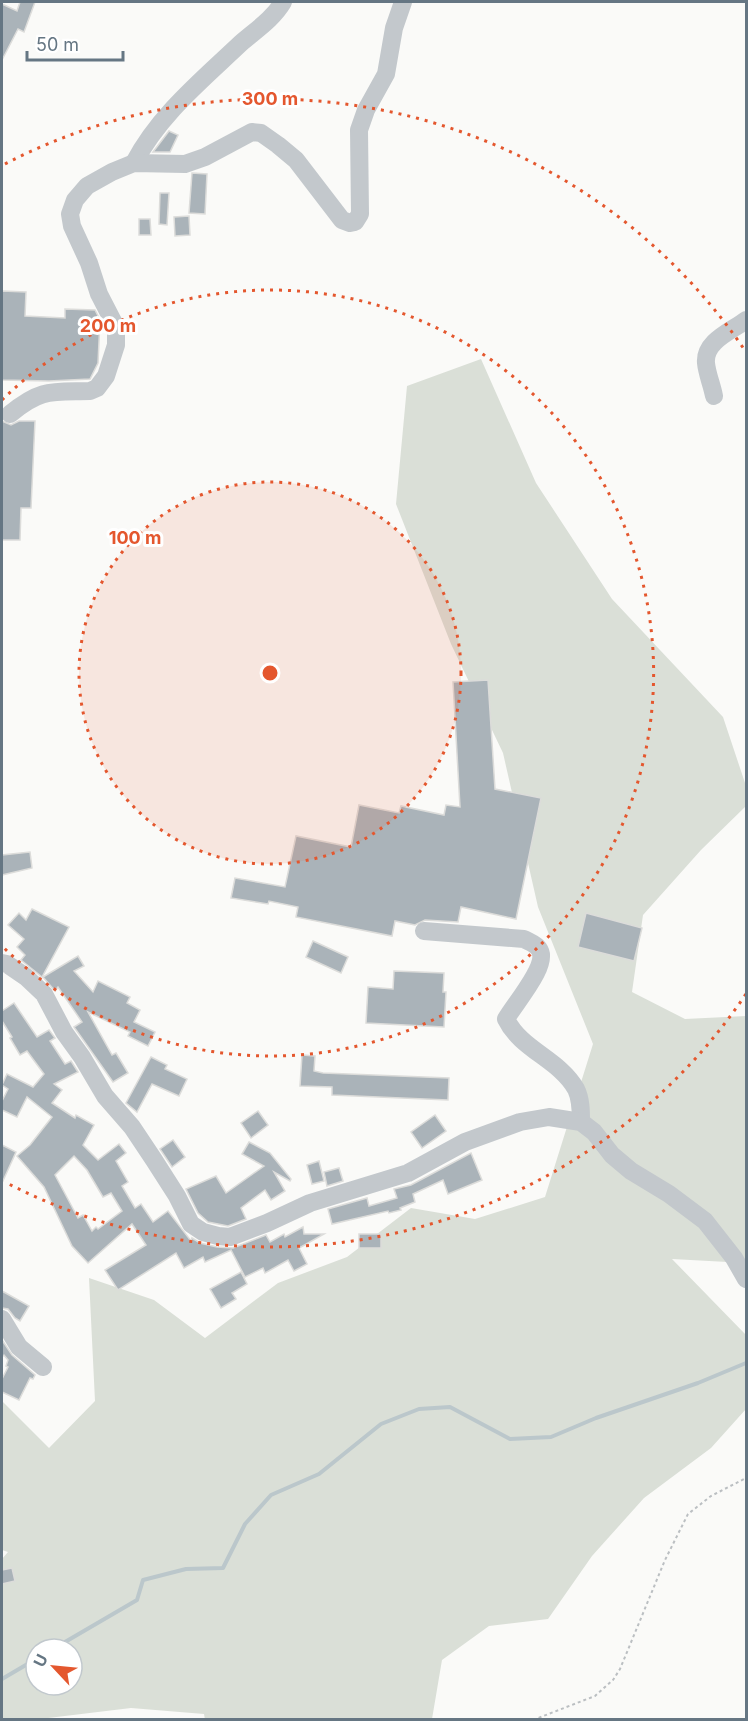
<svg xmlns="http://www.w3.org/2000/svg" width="748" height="1721" font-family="Inter,sans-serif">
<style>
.green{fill:#dadfd7;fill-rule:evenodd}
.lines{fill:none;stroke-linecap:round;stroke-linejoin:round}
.stream{stroke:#bbc7cb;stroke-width:4}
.building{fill:#aab3b9;stroke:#dcdcda;stroke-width:1.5;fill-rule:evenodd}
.path{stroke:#bbbfc2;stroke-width:2;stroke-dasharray:3 3;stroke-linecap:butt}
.minor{stroke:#c3c8cc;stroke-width:18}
.ring{fill:none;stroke:#e4572e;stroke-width:3;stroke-dasharray:3 6}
.centre{fill:#e4572e;stroke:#fff;stroke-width:3}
.ring-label{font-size:18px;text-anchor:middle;font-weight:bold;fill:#e4572e;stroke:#fff;stroke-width:6;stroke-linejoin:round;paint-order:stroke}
</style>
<rect width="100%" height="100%" fill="#fafaf8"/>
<path class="green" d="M481,359L536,483L612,599L723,717L746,786V806L701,850L643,915L632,992L685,1019L746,1016V1263L672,1259L746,1335V1409L711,1448L644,1498L592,1556L548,1619L489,1626L442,1660L432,1719L205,1720L204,1714L131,1708L40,1719L2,1720V1559L8,1552L2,1550V1401L49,1448L95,1401L89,1278L154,1300L205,1338L278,1283L347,1257L411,1208L475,1219L545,1197L593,1044L538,907L503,753L451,644L396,504L407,386ZM36,1649H72V1685H36Z"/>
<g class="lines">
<g class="stream">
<polyline points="53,1649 137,1600 143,1580 186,1569 223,1568 245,1524 271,1495 319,1474 381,1424 419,1409 450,1407 510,1439 551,1437 596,1418 698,1383 746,1363"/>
<polyline points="2,1679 36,1659"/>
</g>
</g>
<g class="building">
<polygon points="20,2 35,2 24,32 18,29 2,60 2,4 17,11"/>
<polygon points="169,131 178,135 170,152 153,152"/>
<polygon points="192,173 207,174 205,214 189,213"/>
<polygon points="160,193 169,193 167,225 159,224"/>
<polygon points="189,216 190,235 175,236 174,217"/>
<polygon points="139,219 150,219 151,235 139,235"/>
<polygon points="2,291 26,292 25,316 65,318 65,309 95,310 100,320 98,363 90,379 49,381 2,380"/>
<polygon points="2,421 11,425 19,421 35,421 31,508 21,508 20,540 2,540"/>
<polygon points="488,680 495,789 541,798 516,919 461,907 458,922 425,920 415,925 395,921 392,936 296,917 298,907 269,901 268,904 231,898 235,878 285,887 296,836 351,847 359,805 399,813 401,806 444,815 446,805 460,807 453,682"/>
<polygon points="30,852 32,868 2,875 2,855"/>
<polygon points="32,909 69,927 42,977 21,960 25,955 17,947 24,939 8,925 19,913 26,920"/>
<polygon points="586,913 642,928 634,961 578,947"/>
<polygon points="313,941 348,957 341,973 306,957"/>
<polygon points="78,956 84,966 74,971 93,992 98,981 130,997 127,1003 140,1010 134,1022 155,1032 148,1046 128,1036 130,1032 88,1012 112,1055 116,1053 128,1073 113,1082 74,1027 82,1022 58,987 55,991 43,977"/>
<polygon points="394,971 444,973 443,992 446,992 444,1027 366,1023 368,987 393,989"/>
<path d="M14,1003L37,1037L49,1030L55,1038L50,1041L65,1064L71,1061L78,1072L54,1084L62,1090L52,1103L75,1118L76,1115L94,1125L83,1145L98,1160L119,1144L126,1153L116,1161L128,1182L122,1186L135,1208L141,1204L153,1222L168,1211L191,1241L192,1238L200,1243L217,1247L233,1248L266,1235L270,1242L284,1234L285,1237L303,1227L304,1234H324L299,1248L307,1264L294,1271L288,1260L265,1273L263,1268L245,1277L231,1250L205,1262L203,1257L184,1268L176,1253L118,1290L105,1270L146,1245L132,1224L88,1263L72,1246L44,1187L17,1156L30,1145L52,1117L27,1097L17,1117L2,1110V1101L8,1089L2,1085L7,1074L33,1087L44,1074L27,1051L20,1055L10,1038L12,1037L2,1021V1011ZM74,1156L87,1170L103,1197L111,1193L122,1211L98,1229L96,1227L92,1231L83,1215L78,1218L55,1175Z"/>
<polygon points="302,1055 315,1056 314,1071 323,1073 449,1078 448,1100 332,1095 332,1087 300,1086"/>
<polygon points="151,1057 167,1065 165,1069 187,1079 179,1096 152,1084 137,1112 126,1103"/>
<polygon points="258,1111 268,1125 251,1138 241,1123"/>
<polygon points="435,1115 446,1131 422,1148 411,1132"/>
<polygon points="173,1140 185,1157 172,1167 160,1149"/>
<polygon points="249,1142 270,1153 291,1179 290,1181 274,1172 285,1191 271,1200 265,1190 241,1208 246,1219 228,1226 208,1222 198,1213 186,1189 216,1176 226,1193 264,1166 242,1154"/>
<polygon points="2,1145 16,1152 2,1183"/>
<polygon points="471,1153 482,1180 448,1194 443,1180 413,1194 415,1202 400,1208 401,1210 389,1213 388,1211 332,1224 328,1209 367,1198 369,1206 397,1198 394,1189 411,1185"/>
<polygon points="319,1161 324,1181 312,1184 307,1165"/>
<polygon points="339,1168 343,1181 327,1186 324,1172"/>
<rect x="359" y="1234" width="22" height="14"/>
<polygon points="241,1272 247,1284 232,1293 236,1299 221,1308 210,1289"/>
<polygon points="2,1291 29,1306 20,1321 15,1318 8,1309 2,1308"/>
<polygon points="2,1340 12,1355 35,1375 33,1379 30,1378 19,1400 2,1392 2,1379 8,1367 6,1366 8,1360 4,1355 2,1357"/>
<polygon points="12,1568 15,1581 2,1584 2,1570"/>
</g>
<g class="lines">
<polyline class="path" points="533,1720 595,1696 613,1680 620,1669 665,1560 688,1514 711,1496 746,1478"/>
<g class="minor">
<path d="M134,163C159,115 202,80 241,43C256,30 273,19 283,2"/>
<path d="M714,396C712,385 707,374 706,363C704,341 732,331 746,320"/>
<path d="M10,414C41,388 52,392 90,391L97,388L106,376L116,345V327L99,294L89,263L72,226L70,214L75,200L87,186L112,172L134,163L185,164L205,157L252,132L261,133L278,145L296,160L342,220L350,223L355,222L360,214L359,130L366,110L386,74L394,28L403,2"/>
<path d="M424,931L524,939C529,942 536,944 539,949C550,964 515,1003 506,1019C521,1050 559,1059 576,1089C581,1099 581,1111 581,1122"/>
<polyline points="2,963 7,964 26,977 44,994 64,1032 82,1057 105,1096 132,1127 154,1160 177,1196 191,1224 203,1232 218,1236 230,1237 267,1223 310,1203 408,1173 465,1142 520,1122 549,1117 581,1122 594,1132 612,1155 631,1171 669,1194 705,1221 734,1258 746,1279"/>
<polyline points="2,1319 19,1347 43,1367"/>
</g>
</g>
<circle cx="270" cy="673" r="191" fill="#e4572e" fill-opacity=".12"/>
<g class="ring">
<circle cx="270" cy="673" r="191"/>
<path d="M2 400A383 383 0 1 1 2 946"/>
<path d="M746 994A574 574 0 0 1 5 1182M5 164A574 574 0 0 1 746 352"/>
</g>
<circle cx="270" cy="673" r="9" class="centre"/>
<g class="ring-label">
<text x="270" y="105">300 m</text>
<text x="108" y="332">200 m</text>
<text x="135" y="544">100 m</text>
</g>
<rect width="748" height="1721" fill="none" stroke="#657683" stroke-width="6"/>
<g transform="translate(54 1667) rotate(296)"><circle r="28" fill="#ffffff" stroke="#c1c8cd" stroke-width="1.5"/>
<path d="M0-4.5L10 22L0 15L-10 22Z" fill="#e4572e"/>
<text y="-9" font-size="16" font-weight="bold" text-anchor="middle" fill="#657683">U</text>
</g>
<path d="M27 51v9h96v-9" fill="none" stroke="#657683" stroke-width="3"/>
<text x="36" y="51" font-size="18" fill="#657683" stroke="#ffffff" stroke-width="4.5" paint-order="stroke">50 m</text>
</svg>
